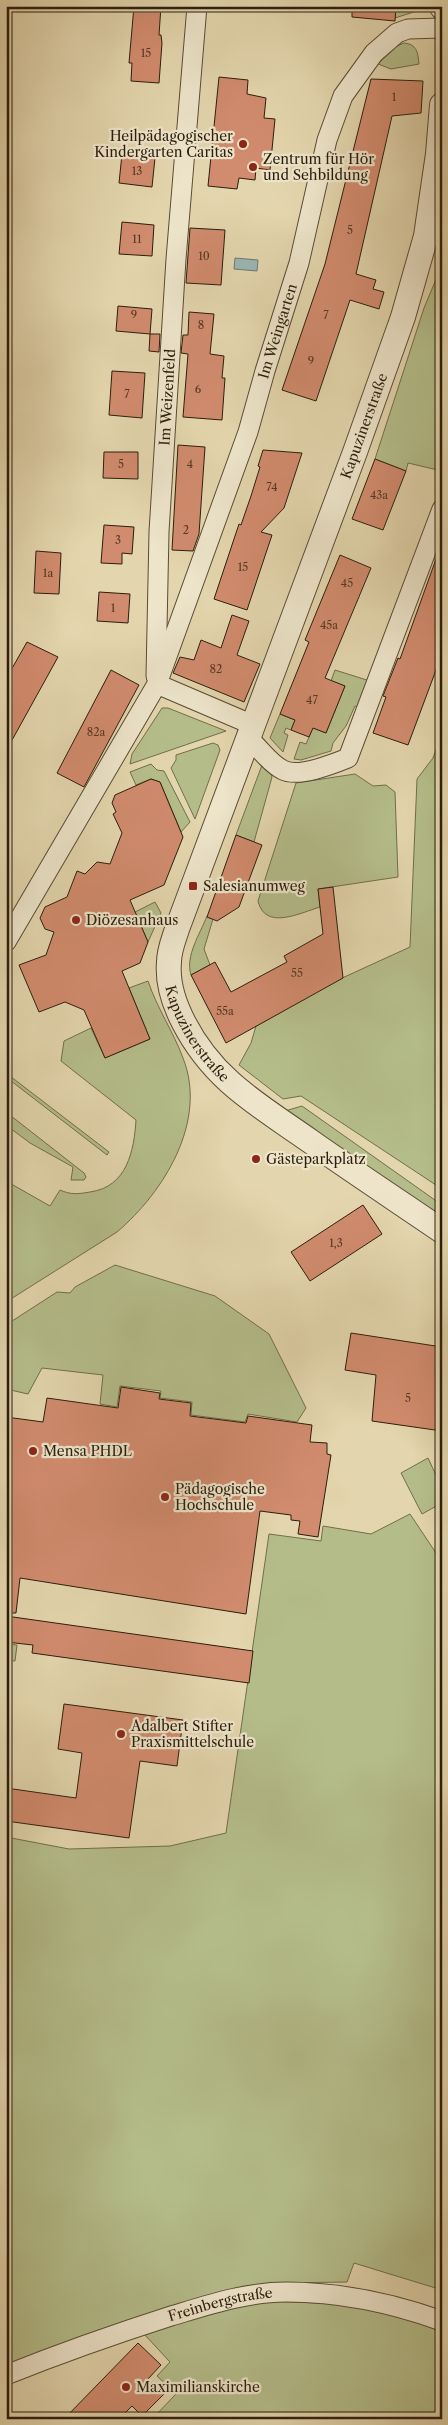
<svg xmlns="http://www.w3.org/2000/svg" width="448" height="2425" font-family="'Libre Caslon Text',serif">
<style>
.green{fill:#b4bd8a;stroke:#706e4b}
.water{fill:#99b6b5;stroke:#6d7971}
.building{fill:#d18b6e;stroke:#2b1e0c}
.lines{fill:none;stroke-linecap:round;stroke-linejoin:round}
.minor-casing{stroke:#594c34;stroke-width:21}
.tertiary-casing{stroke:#594c34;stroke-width:26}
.minor{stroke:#ede4ca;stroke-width:19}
.tertiary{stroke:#ede4ca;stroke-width:24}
.poi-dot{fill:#8f2418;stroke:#ede4ca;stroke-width:2}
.labels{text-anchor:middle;stroke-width:4.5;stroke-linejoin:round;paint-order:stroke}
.number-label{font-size:11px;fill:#543924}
.poi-label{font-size:14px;fill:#2b1e0c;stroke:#ede4ca;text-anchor:start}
.street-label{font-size:14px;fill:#2b1e0c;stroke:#ede4ca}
</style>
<rect width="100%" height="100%" fill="#e3d5ad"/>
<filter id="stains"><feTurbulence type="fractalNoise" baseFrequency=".004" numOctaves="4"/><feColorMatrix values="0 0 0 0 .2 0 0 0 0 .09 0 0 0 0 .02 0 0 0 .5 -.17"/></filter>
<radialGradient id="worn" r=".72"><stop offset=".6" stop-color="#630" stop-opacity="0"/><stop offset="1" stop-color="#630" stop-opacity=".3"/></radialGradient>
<g class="green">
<polygon points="396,6 420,6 420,10 395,18"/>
<path d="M404,43C417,44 418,53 419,64L391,69L378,64L397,46Z"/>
<polygon points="442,265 442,471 408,463 406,471 375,459 424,308"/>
<polygon points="335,670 370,681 360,709 355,706 346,726 333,743 331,751 301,760 294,759 300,742 306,744 313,728 326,733 345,686 331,681"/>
<polygon points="162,708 168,708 226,731 130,764 132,754"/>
<polygon points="280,714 295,720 291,730 286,728 284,733 288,735 283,752 270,738"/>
<polygon points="442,734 442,1189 301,1096 283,1099 239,1065 251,1043 256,1026 329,984 410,947 417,779 433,758"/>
<polygon points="213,743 218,745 220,750 195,819 171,768 176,760 176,755"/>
<polygon points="151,764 157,770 164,771 190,822 181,832 160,782 151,779 136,785 130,772"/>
<polygon points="262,765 270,770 272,777 254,842 236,835"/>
<path d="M355,774L373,786L386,785L395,792L398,877L318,889L320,907C300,913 265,931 258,901L296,783Z"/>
<polygon points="155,902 161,913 148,942 135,912"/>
<path d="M207,916L213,919L204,949L210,965L191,975C185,956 200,934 207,916Z"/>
<path d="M148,981C157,1008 173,1031 183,1058C208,1121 164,1192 117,1232L6,1302V1181L50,1206L60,1190C71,1195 78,1194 90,1192C127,1187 134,1151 136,1120L61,1061L64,1041L91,1028L105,1058L150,1039L129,988Z"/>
<polygon points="6,1073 109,1152 107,1155 6,1077"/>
<polygon points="302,1106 442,1205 442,1218 285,1111"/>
<polygon points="6,1112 84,1173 86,1177 84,1180 71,1180 73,1167 30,1143 6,1125"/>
<polygon points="115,1265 215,1296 269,1334 306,1408 297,1422 248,1414 245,1422 191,1415 192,1402 160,1398 161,1391 120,1386 117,1407 100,1404 103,1375 42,1368 28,1394 6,1389 6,1325 57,1292 70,1293 75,1287"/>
<polygon points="428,1458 442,1488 442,1503 422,1514 401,1473"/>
<polygon points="410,1514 442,1562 442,2290 354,2263 347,2282 276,2283 6,2368 6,1837 69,1849 170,1846 226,1833 269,1534 321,1541 323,1526 371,1534"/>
<polygon points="6,1644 17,1645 15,1661 6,1660"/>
<polygon points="269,2301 345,2304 404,2317 442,2330 442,2419 152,2419 176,2394 157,2376 170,2362 144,2334 222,2307"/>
</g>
<polygon class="water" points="235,258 258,260 257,271 234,269"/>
<g class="building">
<polygon points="134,6 161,6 159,35 161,35 162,43 159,83 131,81 132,63 129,63"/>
<polygon points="352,6 396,6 395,21 352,17"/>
<polygon points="219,77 248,80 247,94 266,98 264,118 275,119 270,170 256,168 255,180 239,178 237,189 208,186"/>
<polygon points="371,79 423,81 421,113 392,116 356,274 376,280 373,289 384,292 379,309 350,300 316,401 282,390 325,264"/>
<polygon points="122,154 155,158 152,187 119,183"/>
<polygon points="122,222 154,225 152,256 119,254"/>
<polygon points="190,228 225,230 221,285 186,283"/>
<polygon points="118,306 152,309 150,334 116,331"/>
<polygon points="189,312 214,314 210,354 224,356 222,378 225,378 222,420 183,417 188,354 181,353 183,335 188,335"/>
<polygon points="150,334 160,334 159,352 149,351"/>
<polygon points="112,371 145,373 142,418 109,415"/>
<polygon points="178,445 205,447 199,534 193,551 172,550"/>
<polygon points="263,450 302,453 284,508 261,532 272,535 247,610 214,599 239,524 241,525 251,496 260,467 258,466"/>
<polygon points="104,452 138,452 138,479 103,478"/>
<polygon points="375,459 406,471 383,530 352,519"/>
<polygon points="104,525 134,527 132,554 122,553 122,564 101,563"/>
<polygon points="440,548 442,548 442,654 408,745 373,733 386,697 383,696 398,658 400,659"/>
<polygon points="36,551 61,553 59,594 34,593"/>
<polygon points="340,555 371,568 325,678 345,686 326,733 313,728 309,737 291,730 295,720 280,714 309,642 305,640"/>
<polygon points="99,592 130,594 128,623 97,621"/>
<polygon points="232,615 249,621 237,655 260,664 244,702 173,673 180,657 194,660 201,640 221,648"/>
<polygon points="27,642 58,657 6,751 6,679"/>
<polygon points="111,670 139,685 84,787 57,773"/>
<polygon points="151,779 160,782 183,837 164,885 130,900 148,942 140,963 122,971 150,1039 105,1058 84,1010 65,1002 39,1012 19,965 46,955 54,932 45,929 40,918 45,907 67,897 77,871 85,874 97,862 110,864 122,833 113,814 116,812 112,803 115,795"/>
<polygon points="236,835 262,845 239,907 217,921 207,917"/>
<polygon points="333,887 343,978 226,1043 191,975 215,962 231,992 287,962 284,956 323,934 318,889"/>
<polygon points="363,1205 382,1234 310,1281 291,1252"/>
<polygon points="351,1333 442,1347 442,1431 372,1421 376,1375 345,1370"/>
<polygon points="121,1387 160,1393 159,1399 191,1403 190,1416 246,1423 248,1416 312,1425 310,1442 327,1443 327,1454 331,1455 318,1537 298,1534 300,1521 291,1520 291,1515 260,1511 246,1614 20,1578 16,1613 6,1613 6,1417 43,1422 47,1398 118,1408"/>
<polygon points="6,1616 253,1651 249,1683 32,1653 33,1645 6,1642"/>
<polygon points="64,1704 183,1720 177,1766 140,1761 129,1838 6,1821 6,1788 76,1798 82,1753 58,1749"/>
<polygon points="138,2343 161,2365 148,2379 164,2394 142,2416 132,2406 119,2419 64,2419"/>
</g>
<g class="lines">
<g class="minor-casing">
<g id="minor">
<path id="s1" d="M156,676L159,532L176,259L197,6"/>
<polyline points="157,684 253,725"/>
<path d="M248,738C259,747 270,764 283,770C298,778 333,764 348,758L442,509"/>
<path id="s2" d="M6,942L157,684L248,432L265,371L299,263L327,140L343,96L374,53L397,33L408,29L442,28"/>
<path id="s3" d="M6,2375C61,2353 115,2334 171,2316C208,2305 246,2292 286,2292C339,2292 392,2303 442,2321"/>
</g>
</g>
<g class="tertiary-casing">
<g id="tertiary">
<polyline points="442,6 442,7"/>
<path id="s4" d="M442,105L438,154L426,236L403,317L355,452L177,929C174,939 169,950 169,962C167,984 174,1004 184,1023C214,1081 259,1105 310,1141C354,1172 398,1201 442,1231"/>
</g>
</g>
<use href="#minor" class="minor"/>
<use href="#tertiary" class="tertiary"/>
</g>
<g class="poi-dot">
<circle cx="243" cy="144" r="5"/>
<circle cx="253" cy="167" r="5"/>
<rect x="188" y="881" width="10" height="10" rx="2.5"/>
<circle cx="76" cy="920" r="5"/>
<circle cx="256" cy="1159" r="5"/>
<circle cx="33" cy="1451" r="5"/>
<circle cx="165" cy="1497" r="5"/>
<circle cx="121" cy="1734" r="5"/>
<circle cx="126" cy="2387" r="5"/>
</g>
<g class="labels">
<g class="number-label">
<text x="146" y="57">15</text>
<text x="394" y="101">1</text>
<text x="137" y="175">13</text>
<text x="350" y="234">5</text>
<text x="137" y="243">11</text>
<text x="204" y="260">10</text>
<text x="134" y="319">9</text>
<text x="326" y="319">7</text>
<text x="201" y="329">8</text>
<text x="311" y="365">9</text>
<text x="198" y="393">6</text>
<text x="127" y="398">7</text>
<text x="121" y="468">5</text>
<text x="190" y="468">4</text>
<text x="272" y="491">74</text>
<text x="379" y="499">43a</text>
<text x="186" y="534">2</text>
<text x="118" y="544">3</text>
<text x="243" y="571">15</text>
<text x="48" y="577">1a</text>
<text x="347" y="587">45</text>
<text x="113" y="612">1</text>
<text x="329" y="629">45a</text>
<text x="216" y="673">82</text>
<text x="312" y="704">47</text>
<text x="96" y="736">82a</text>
<text x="297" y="977">55</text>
<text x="225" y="1015">55a</text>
<text x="336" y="1247">1,3</text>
<text x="408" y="1402">5</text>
</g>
<g class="poi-label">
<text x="233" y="141" text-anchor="end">Heilpädagogischer<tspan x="233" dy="16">Kindergarten Caritas</tspan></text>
<text x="263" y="164">Zentrum für Hör<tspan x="263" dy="16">und Sehbildung</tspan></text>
<text x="203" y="891">Salesianumweg</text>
<text x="86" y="925">Diözesanhaus</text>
<text x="266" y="1164">Gästeparkplatz</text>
<text x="43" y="1456">Mensa PHDL</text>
<text x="175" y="1494">Pädagogische<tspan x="175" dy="16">Hochschule</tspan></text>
<text x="131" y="1731">Adalbert Stifter<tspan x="131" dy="16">Praxismittelschule</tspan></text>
<text x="136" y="2392">Maximilianskirche</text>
</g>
<g class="street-label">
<text dy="5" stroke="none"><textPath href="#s2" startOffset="672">Im Weingarten</textPath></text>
<text dy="5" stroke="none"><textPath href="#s1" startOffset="279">Im Weizenfeld</textPath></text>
<text transform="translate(364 426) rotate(-70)" y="5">Kapuzinerstraße</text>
<text dy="5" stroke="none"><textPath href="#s4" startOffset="982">Kapuzinerstraße</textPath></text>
<text dy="5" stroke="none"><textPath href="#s3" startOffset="226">Freinbergstraße</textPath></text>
</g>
</g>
<rect width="448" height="2425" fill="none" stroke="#e3d5ad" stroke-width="25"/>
<rect x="8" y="8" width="433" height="2410" fill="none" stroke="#2b1e0c" stroke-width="2.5"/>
<rect x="12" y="12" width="423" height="2400" fill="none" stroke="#2b1e0c"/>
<rect width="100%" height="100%" filter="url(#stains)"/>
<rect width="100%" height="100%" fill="url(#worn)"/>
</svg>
